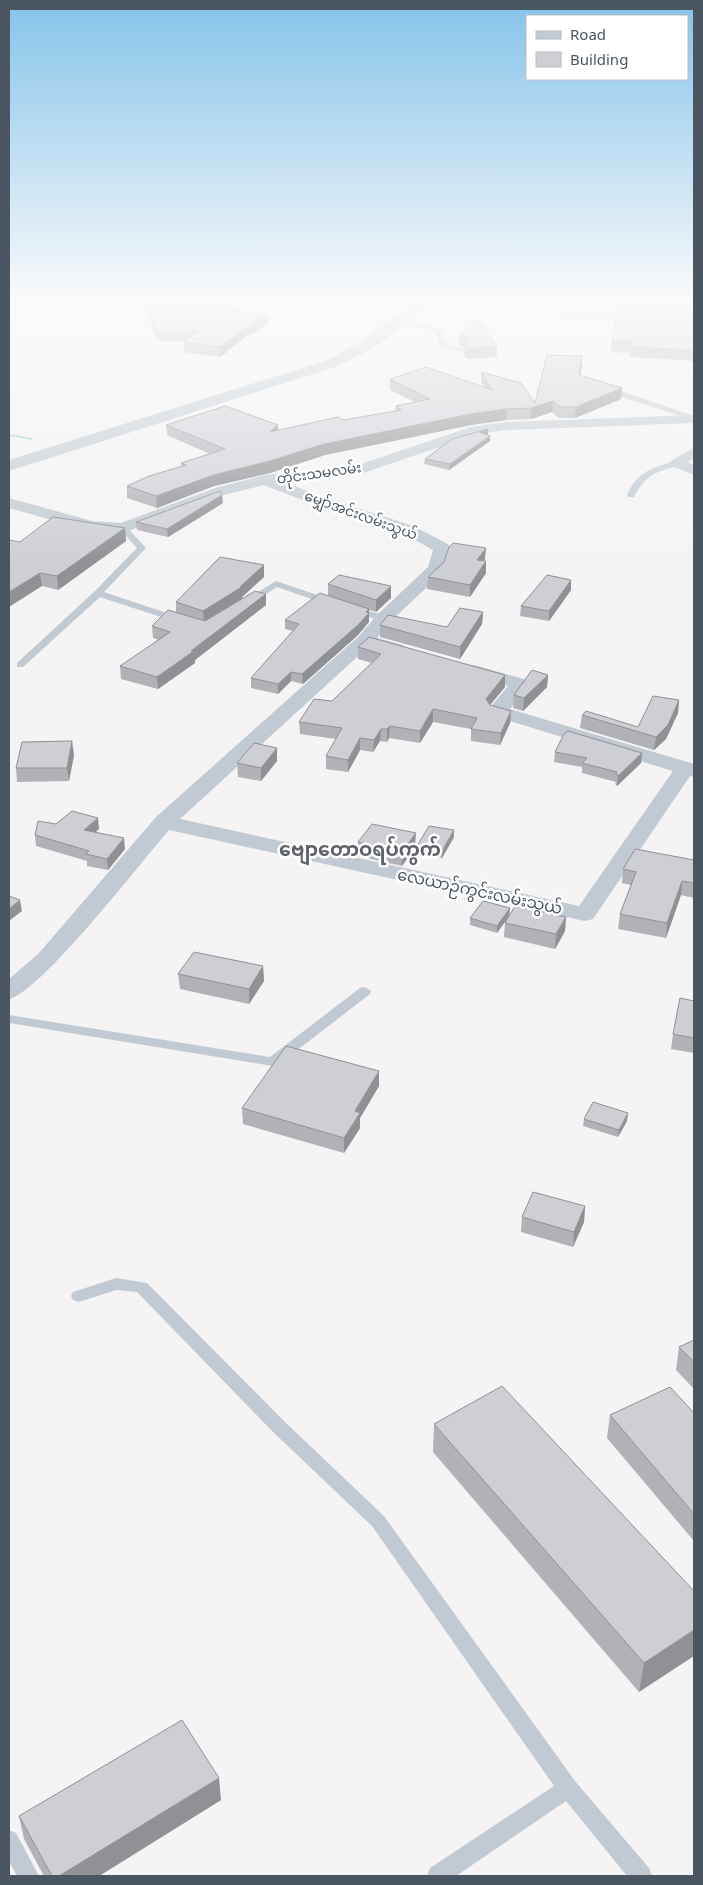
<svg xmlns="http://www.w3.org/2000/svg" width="703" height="1885" font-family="'Noto Sans','Noto Sans Myanmar',sans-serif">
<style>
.green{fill:#c3f1d5}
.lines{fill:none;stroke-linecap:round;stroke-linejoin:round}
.path{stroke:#7ad0a6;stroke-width:2;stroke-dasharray:2.5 1;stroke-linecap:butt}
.service{fill:#c1cad2;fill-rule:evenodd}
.minor{fill:#c1cad2;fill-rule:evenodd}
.tertiary{fill:#c1cad2;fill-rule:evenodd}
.wall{fill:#b0b2b7}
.shaded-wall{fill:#909195}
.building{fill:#cdcfd5;stroke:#909195}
.labels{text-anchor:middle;stroke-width:5;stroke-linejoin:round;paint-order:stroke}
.far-street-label{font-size:14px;fill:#4a5661;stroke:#fff}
.street-label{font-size:16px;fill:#4a5661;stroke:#fff}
.quarter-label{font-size:19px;font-weight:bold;fill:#5f6368;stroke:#fff}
</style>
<rect width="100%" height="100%" fill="#f5f3f3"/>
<polygon class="green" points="441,303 641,303 631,322"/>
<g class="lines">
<polyline class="path" points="9,435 33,439"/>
<g class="service">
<polygon points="401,318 440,329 447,345 467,350 464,352 442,348 435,331 399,321 398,320"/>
<polygon points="612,390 618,390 694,416 694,420 612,394"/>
<path d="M677,461L681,463L680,465C656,472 646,474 634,497H628L627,495C636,472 655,466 677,461Z"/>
<polygon points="123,525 126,526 146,548 104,592 182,618 182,622 176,622 100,597 23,667 17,667 17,663 95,591 137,548 119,528"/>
<polygon points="276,581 332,600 334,602 329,605 326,604 277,587 252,603 249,604 244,601"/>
<polygon points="353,607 387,616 389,618 384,621 350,612 350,608"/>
<polygon points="365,987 371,991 370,994 278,1065 273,1066 9,1023 9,1015 270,1057 360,988"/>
<polygon points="116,1278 147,1283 285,1422 384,1516 575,1781 649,1868 652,1876 627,1876 566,1801 456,1876 427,1876 430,1868 554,1786 372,1526 273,1432 137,1292 116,1290 79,1302 73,1300 71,1296 73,1292"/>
<polygon points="9,1830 16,1833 39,1876 17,1876 9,1861"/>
</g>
<g class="minor">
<path d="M694,415V423L506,430L478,434L357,475L285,482L317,495L413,526L448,544L450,548L442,573L390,622L377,638L403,645L405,649L403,653L396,655L368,647L180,819L579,906L673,771L490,715L487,711L508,686L467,675L465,671L467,667L474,665L527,680L530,684L510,709L694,764V777L690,776L593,919L585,921L169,830C142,861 40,993 9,999V979L39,953L156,817L359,636L378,614L428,567L433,550L401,532L305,501L264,485L227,494L123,533L91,531L9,508V498L92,521L121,523L215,488L265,475L355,466L471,427L506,422Z"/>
<polygon points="694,448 694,458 688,462 694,465 694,475 672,466 669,463 672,460"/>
</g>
<path class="tertiary" d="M410,303H426C405,330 366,354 335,367L9,471V460L325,361C357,346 384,327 410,303Z"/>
</g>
<g class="wall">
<polygon points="145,303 181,303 268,314 268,324 244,338 220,357 184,352 183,342 185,341 158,341 145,308"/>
<polygon points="616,303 694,303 694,361 630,357 630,353 611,352 612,341 619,304"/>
<polygon points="459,336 497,347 497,357 467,359 464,354 464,348 459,346"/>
<polygon points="582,367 580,375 622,388 621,399 575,418 559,418 552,412 531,419 506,420 471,425 325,455 270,473 214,486 157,508 127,498 127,486 181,467 181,463 210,454 167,435 166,425 278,425 278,430 344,420 395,411 396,406 415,402 390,390 390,379 484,387 481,382 481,372 535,403"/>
<polygon points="488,429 488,435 487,435 490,441 449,470 424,464 425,459"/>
<polygon points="223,503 168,537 137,530 136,522"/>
<polygon points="125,528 126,541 58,590 42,586 20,542"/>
<polygon points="485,559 484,561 486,561 486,573 470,597 427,589 428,577 444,562"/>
<polygon points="264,565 264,577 242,597 243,598 266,594 266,605 195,660 195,663 158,689 121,679 120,666 159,640 153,638 152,626 176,612 176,602"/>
<polygon points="328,584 391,598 376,612 369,610 369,622 358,635 303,684 291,681 278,694 251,688 251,678 293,631 285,629 285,620 328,596"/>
<polygon points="571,590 549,621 520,616 521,606"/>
<polygon points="483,612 482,624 460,659 380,637 380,625 447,627"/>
<polygon points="358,647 505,675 505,687 490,705 511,711 510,723 500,745 471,741 471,729 433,722 420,743 389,738 387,742 380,741 373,752 360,750 348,772 326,769 326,756 336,739 300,734 299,722 332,701 372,663 358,659"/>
<polygon points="548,675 547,687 523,711 513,708 514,695"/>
<polygon points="679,700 678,713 666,739 654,750 580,728 582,715 638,727"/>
<polygon points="277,748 277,761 261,781 238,777 237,763"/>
<polygon points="555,752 642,753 641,763 617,786 615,784 616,782 582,773 582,767 554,762"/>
<polygon points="74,755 69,781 17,782 16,768"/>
<polygon points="56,824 99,829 96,832 125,849 108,870 87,866 87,861 36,846 35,835"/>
<polygon points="454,837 442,858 417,854 417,846"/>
<polygon points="358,842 415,847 402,866 358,856"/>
<polygon points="694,860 694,898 681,895 666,938 618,929 620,914 631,885 622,883 623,869"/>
<polygon points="510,908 509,916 566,917 565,931 555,949 504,937 505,923 509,916 497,933 470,925 470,918"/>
<polygon points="263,966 264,981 249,1004 180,989 178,974"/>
<polygon points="694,1001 694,1053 671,1049 673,1034"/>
<polygon points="379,1071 379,1086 360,1118 360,1128 344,1153 243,1124 242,1108"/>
<polygon points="584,1119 627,1121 618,1137 583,1126"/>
<polygon points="585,1206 584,1222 573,1247 521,1232 522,1217"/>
<polygon points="694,1340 694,1389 676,1370 679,1347"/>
<polygon points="694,1413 694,1541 607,1438 610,1415"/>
<polygon points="434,1424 694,1591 639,1692 433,1452"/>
<polygon points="221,1800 99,1876 44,1876 24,1839 19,1816"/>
</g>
<g class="shaded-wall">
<polygon points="268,314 268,324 244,338 220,357 220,347 244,329"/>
<polygon points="582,356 582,367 578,385 579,375"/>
<polygon points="622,388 621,399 575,418 576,407"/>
<polygon points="553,401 552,412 531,419 531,408"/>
<polygon points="506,409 506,420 471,425 325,455 270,473 214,486 157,508 156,496 214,475 324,444 471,414"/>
<polygon points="278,425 278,436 270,432"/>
<polygon points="488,429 488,435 479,438 479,432"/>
<polygon points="490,436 490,441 449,470 450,464"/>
<polygon points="222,495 223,503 168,537 167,529"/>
<polygon points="125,528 126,541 58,590 57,576"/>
<polygon points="486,548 485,559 476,572 477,560"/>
<polygon points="486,561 486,573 470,597 470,585"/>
<polygon points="264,565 264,577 242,597 243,599 204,623 203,611 240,587"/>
<polygon points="40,573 42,586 9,607 9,592"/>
<polygon points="571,580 571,590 549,621 549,611"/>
<polygon points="391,586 391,598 376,612 376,600"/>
<polygon points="266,594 266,605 195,660 195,663 158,689 157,677"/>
<polygon points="369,609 369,622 358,635 303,684 302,674"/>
<polygon points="483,612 482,624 460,659 460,647"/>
<polygon points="291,672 291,681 278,694 278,684"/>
<polygon points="505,675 505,687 485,711 486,699"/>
<polygon points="548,675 547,687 523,711 524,698"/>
<polygon points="679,700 678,713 666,739 654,750 656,737"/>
<polygon points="433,709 433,722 420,743 420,731"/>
<polygon points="511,711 510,723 500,745 501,733"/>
<polygon points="390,726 389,738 387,742 387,729"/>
<polygon points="381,729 380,741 373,752 374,740"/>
<polygon points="360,738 360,750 348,772 348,760"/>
<polygon points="72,741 74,755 69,781 67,768"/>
<polygon points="277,748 277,761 261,781 261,768"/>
<polygon points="642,753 641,763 617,786 618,776"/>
<polygon points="98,818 99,829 85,841 84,830"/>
<polygon points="454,830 454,837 442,858 442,851"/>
<polygon points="416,833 415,847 402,866 402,852"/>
<polygon points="124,838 125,849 108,870 107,859"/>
<polygon points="682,881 681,895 666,938 667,923"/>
<polygon points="20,900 22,911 9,921 9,909"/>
<polygon points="510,908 509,916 497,933 497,926"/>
<polygon points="566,917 565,931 555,949 556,934"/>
<polygon points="263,966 264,981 249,1004 249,989"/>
<polygon points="379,1071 379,1086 360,1118 360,1128 344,1153 344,1138 355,1111"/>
<polygon points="628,1113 627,1121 618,1137 619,1130"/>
<polygon points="585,1206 584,1222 573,1247 574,1232"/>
<polygon points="694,1630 694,1656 639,1692 644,1663"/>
<polygon points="219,1778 221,1800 99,1876 59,1876"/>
</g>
<g class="building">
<polygon points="147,303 181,303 268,314 244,329 220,347 183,342 199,331 157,331"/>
<polygon points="619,303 694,303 694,351 631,347 632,342 612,341"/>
<polygon points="479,320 497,347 467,349 464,344 469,339 459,336"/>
<polygon points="547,355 582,356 579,375 622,388 576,407 560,407 553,401 531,408 506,409 471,414 324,444 270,461 214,475 156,496 127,486 149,476 186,465 181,463 225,449 166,425 225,406 278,425 270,432 338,417 344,420 401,410 396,406 430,399 390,379 426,367 492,390 481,372 521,383 535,403"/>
<polygon points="488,429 479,432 490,436 450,464 425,459 452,439"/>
<polygon points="220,491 222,495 167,529 136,522"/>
<polygon points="53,517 125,528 57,576 40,573 9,592 9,540 20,542"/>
<polygon points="453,543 486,548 477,560 486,561 470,585 428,577 444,562 449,547"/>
<polygon points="220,557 264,565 240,587 242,587 203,611 176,602"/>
<polygon points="339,575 391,586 376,600 328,584"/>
<polygon points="547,575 571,580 549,611 521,606"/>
<polygon points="255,591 266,594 191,651 194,651 157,677 120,666 170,632 152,626 168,610 205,621"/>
<polygon points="320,593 369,609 366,612 369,613 358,625 302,674 291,672 278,684 251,678 299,624 285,620"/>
<polygon points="460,608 483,612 460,647 380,625 388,615 447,627"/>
<polygon points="369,637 505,675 486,699 490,705 511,711 501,733 471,729 477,718 433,709 420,731 390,726 387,729 381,729 374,740 360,738 348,760 326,756 342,728 299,722 314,699 332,701 381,654 358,647"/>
<polygon points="532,670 548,675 524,698 514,695"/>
<polygon points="653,696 679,700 668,725 656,737 582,715 586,711 638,727"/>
<polygon points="568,731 642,753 618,776 616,774 617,772 582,763 587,758 555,752 564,734"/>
<polygon points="72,741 67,768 16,768 22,742"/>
<polygon points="254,743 277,748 261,768 237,763"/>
<polygon points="72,811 98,818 84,830 124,838 107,859 86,854 89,851 35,835 38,821 56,824"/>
<polygon points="372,824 416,833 402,852 358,842"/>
<polygon points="429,826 454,830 442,851 417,846"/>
<polygon points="635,849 694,860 694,883 682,881 667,923 620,914 636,872 623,869"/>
<polygon points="9,896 20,900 9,909"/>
<polygon points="483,901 510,908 497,926 470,918"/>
<polygon points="515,906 566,917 556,934 505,923"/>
<polygon points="194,952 263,966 249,989 178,974"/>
<polygon points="680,998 694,1001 694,1038 673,1034"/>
<polygon points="286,1046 379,1071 355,1111 360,1113 344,1138 242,1108"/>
<polygon points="593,1102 628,1113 619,1130 584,1119"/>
<polygon points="533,1192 585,1206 574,1232 522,1217"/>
<polygon points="694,1340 694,1362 679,1347"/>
<polygon points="502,1386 694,1591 694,1630 644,1663 434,1424"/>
<polygon points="670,1387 694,1413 694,1514 610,1415"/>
<polygon points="182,1720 219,1778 59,1876 52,1876 19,1816"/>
</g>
<linearGradient id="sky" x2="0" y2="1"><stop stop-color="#85c3ea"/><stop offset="0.53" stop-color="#fafafa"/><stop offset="1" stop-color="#fafafa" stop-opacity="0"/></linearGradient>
<rect width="703" height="567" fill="url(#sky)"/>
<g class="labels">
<g class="far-street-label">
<text transform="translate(319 473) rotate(-8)" y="5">တိုင်းသမလမ်း</text>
<text transform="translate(361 515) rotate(20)" y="5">မျှော်အင်းလမ်းသွယ်</text>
</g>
<g class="street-label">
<text transform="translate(480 891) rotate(12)" y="6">လေယာဉ်ကွင်းလမ်းသွယ်</text>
</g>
<g class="quarter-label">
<text x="360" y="856">ဗျောတောဝရပ်ကွက်</text>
</g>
</g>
<rect width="703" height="1885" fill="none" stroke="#4a5661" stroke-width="20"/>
<rect x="526" y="15" width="162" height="65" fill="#ffffff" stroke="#b7bbc0"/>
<rect x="536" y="31" width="25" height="8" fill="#c1cad2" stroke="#b7bbc0"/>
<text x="570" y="40" font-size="15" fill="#4a5661">Road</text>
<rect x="536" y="52" width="25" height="15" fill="#cdcfd5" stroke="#b7bbc0"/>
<text x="570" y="65" font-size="15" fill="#4a5661">Building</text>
</svg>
